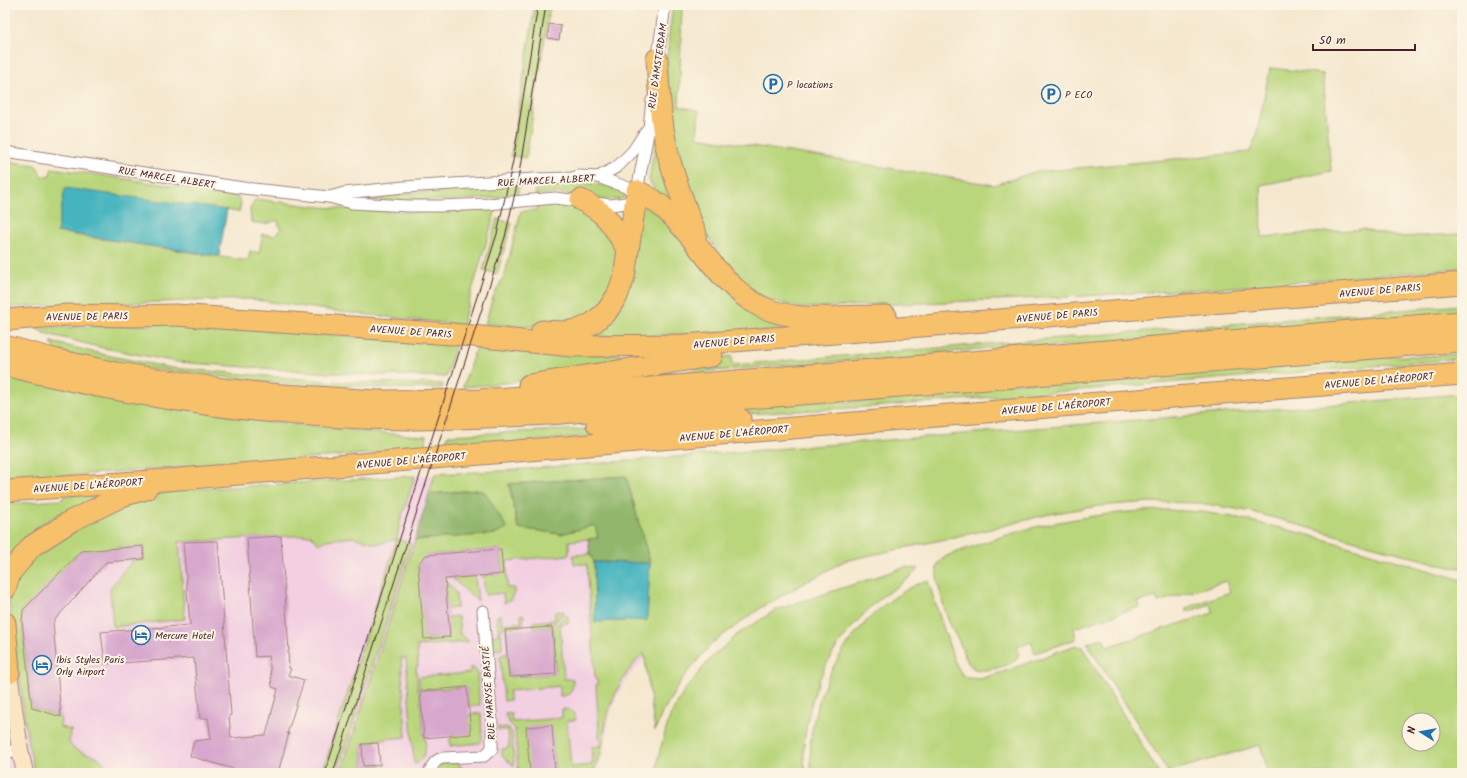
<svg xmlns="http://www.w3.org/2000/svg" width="1467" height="778" font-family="Kalam,sans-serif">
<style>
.built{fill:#f2cfe1}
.green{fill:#b9d67c;stroke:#827a54;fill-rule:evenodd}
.forest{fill:#92b76c;stroke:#6e6b4c}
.water{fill:#45b4be;stroke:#486a74}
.building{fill:#d8a7cd}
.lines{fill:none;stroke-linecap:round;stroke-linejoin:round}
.street-casing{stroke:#a0847d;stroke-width:13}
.secondary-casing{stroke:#a0847d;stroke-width:18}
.highway-casing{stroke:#a0847d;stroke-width:23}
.street{stroke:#fff;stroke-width:11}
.secondary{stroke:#fbe6c4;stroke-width:16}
.highway{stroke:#f6c16b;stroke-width:21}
.tram{stroke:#4a1f2b;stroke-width:1}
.labels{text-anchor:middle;stroke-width:4;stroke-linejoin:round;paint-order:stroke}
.street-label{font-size:10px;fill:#4a1f2b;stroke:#fcf5e5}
.poi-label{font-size:10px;fill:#4a1f2b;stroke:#fcf5e5;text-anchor:start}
</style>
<rect width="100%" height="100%" fill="#fcf5e5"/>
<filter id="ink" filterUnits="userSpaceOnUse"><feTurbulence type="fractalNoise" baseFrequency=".025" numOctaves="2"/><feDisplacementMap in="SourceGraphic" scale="8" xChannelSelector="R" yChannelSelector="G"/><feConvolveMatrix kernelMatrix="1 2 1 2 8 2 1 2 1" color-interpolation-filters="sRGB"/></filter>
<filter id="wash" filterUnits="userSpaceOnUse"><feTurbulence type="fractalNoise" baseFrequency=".012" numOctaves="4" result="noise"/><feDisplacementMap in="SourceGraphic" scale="16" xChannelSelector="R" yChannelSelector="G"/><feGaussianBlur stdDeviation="0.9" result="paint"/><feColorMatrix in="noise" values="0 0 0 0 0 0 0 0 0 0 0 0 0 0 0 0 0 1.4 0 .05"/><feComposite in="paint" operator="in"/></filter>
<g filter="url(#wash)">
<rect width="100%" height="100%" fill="#f5e8cf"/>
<polygon class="built" points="797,447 646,656 628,678 616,698 609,719 606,741 602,757 595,773 5,773 5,584 180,490 500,471"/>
<g class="green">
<polygon points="535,5 550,5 526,158 511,156"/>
<polygon points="673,5 682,5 679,106 699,111 697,137 994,185 1035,172 1250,152 1256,137 1270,68 1323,74 1331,171 1261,185 1262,237 1364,229 1398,237 1462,234 1462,268 1236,287 1067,297 801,308 769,300 751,290 727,266 692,212 671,142 665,87 669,34"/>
<polygon points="657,132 680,208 654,189 649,180"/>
<polygon points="5,161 35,165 38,168 41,176 49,177 52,168 233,195 238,197 241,204 239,212 227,210 57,232 248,261 250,251 259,253 263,234 274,236 281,229 277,220 266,224 251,222 250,209 256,199 319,207 404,212 496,209 462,325 341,312 250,299 5,307"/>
<path d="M572,182C585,183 619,185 627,195C617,206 580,195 566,194C556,193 545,194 535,195L538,183Z"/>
<path d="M520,183L517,196C467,201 417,201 367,200L365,199V197Z"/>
<polygon points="561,202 590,210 620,247 613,295 583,321 540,327 485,324 493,297 505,274 521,211 537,210 537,203"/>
<polygon points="643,205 666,219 792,322 791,329 743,333 572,338 593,329"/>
<polygon points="497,219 512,223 497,274 483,270"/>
<polygon points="1462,305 1462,312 1058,346 1012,346 930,354 923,359 856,360 711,371 686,376 655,380 654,369 680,374 706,366 686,363 732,356 732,365"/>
<polygon points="178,324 456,344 446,377 330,373 177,362 99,347 44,333 35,328"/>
<polygon points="51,342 110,356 172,368 337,382 443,384 442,388 385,388 269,382 107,364 57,352"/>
<path d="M476,347L512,351L622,355V364C569,374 517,383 463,387Z"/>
<path d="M1462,354V358L1447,360L884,406L713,416L683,410L833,400C863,406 896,397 926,390L1343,357L1425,356Z"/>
<polygon points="5,373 266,421 367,432 427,436 423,450 5,480"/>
<path d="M1462,394V568L1449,567L1253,512L1200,503L1148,502L1099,506L1049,514L987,530L844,561L762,607L712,643L682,679L662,713L655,731L644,653C625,671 611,697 606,722C604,733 603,743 601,753C599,760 595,766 593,773H555L552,727L530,773H523L518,769L515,729L509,723L505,714L511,713L512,722L562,718V709C570,709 574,711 576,720L567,721L571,767L592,765V747L600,746L596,685L598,684L595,676L587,564H574L573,555L590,554L594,562L595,622L647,620L650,563L626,476L509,484L518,528L561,534L596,525L598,538L569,541V555L507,561V588H514V592L511,599L504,603L503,593L485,595L483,576L501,574L503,572L501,551L499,549L426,555L424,637L426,639L448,637V617L458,616L460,634L468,640V642L417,646L418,666L416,667L418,691L420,692L424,736C427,742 426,756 420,761C418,763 416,763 414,764L406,658H401L406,737L375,740V742L362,744L363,766L381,765V773H341L415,540L495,534L477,490L429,494L435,474L500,471Z"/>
<polygon points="614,428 646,432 444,448 448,435"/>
<path d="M415,476L400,522L397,539L411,544L337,773H322L397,539L378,544L353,537L326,540L319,544L311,535L179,542L185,619L113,627L110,588L133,560L144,559L143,547L81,551L23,611L22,621L32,708L61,717L60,727L71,730L69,743C79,759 105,749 107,773H35L28,743L8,594L23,563L79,520L150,496L180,490Z"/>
<polygon points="125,489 72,510 61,513 39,526 14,553 8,554 5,557 5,504 61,500 64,496"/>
<path d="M1166,510L1202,512L1238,518L1309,535L1462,580V773H1269L1260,745L1168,772L1087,643L1103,638L1107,647L1213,613L1210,604L1187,612L1186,608L1230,592L1226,581L1158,602L1156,597L1138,602L1139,607L1074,628L1076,639L1035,653L1031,642L1017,647L1019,654L1016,660C1009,666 984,673 975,669C966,665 965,654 961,646C959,639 954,634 951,627C946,616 935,578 937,567C939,560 943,558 949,555C975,546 1001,536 1027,529C1073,518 1119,511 1166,510ZM1409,720H1433V744H1409Z"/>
<path d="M906,567L918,569C906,583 889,590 876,602C861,616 847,632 836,648C819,673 808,707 805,737C803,748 804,761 805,773H656L660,750L670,716L685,690L711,658L738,634L776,610Z"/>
<polygon points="475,576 478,601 452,578"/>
<path d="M924,581H928L930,587L954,660L960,672L967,678L980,679L1003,672L1076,645L1082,647L1159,773H811C810,757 810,740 813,724C825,663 866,606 924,581Z"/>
<polygon points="445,584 449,584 456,593 457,608 447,609"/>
<polygon points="559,611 564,612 551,627 535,628 533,625 533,622 555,620 555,612"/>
<polygon points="521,614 524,615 523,626 501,628 502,649 492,650 491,636 498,635 497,616 501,615 502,624 521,623"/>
<path d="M566,615L568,618V623L560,624L564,679H573C573,689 572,696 560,696V686L509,691L510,700L504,701L500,656L507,653L509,676L511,677L555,674L556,672L553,628Z"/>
<polygon points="470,667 475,669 477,673 480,705 471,706 468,704 467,689 465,687 422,690 420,689 419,677 470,673"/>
<polygon points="481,713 482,740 480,743 450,746 450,739 471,714"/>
<polygon points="498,727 509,728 512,733 514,766 502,756 502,749 509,748 508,730 498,730"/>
<polygon points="443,763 459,763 460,767 462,767 463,769 482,769 482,773 435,773 437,768"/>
</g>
<g class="forest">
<polygon points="626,476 650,563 594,562 590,554 588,539 598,538 595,525 561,534 518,528 509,484"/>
<polygon points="477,490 485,492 507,528 495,534 415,540 429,494"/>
</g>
<g class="water">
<polygon points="65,188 227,210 219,256 57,232"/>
<polygon points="594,562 650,563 647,620 595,622"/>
</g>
<g id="blocks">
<g class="building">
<polygon points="549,24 561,26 559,40 548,38"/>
<polygon points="281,536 289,651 288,651 289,668 291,669 288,675 304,680 287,734 289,733 278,773 247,773 190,756 194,741 211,739 208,718 200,719 194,658 105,664 101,632 190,625 183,542 218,541 231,715 229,716 231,738 266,735 278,689 272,687 269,656 255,657 247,538"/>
<polygon points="143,546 144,559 106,562 53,622 61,717 32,708 22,621 23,610 81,551"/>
<polygon points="501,549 503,574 445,579 450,637 424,639 418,564 426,555"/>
<polygon points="552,627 556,674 509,677 505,630"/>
<polygon points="467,687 471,734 424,738 420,691"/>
<polygon points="552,725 555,773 530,773 526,727"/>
<polygon points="378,743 380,765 363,766 362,744"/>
</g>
</g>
</g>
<g filter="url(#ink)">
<use href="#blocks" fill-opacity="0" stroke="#a0847d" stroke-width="1"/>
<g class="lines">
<g class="street-casing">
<g id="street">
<polyline points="657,63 665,5"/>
<polyline points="5,152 243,188 329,197 352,203 409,206 440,206 488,204 555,198 611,205 625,203 630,201 637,191 649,128 652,100"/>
<polyline points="598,177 617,167 633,151 646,131"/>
<polyline points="330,197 344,193 404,187 535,179 572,178 579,176 598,177 637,191"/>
<polyline points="5,752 20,750"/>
<path d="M429,773C433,765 434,760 443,758L484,756L492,749V724L483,611"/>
</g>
</g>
<g class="secondary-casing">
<polyline id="secondary" points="9,673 20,750 25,773"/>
</g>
<g class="highway-casing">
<g id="highway">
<path d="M657,59C659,95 661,131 671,165C678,189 687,212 696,234"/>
<path d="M581,200C607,213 613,225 627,249"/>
<polyline points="5,320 68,315 135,316 175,315 452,334 572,346 684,345 1462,283"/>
<path d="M542,331L564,332L581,329L593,323L607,311L617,296L624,277L637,191C663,202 680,224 697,245C715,268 734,293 760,306C784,318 811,318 837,317C853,316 869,316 886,316"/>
<polyline points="5,346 57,360 116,373 215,388 268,394 378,401 480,400 638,389 1462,322"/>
<path d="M5,365C137,398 273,418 410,419C456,419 502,416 549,414L1462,341"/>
<polyline points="529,385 712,356"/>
<polyline points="597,424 740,419"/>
<polyline points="5,491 180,479 949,415 1462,374"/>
<polyline points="5,589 10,573 32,546 71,521 122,496 146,489"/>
<polyline points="5,623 9,673"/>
</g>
</g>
<use href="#street" class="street"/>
<use href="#secondary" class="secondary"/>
<use href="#highway" class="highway"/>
<g class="tram">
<polyline points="325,773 497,234 513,161 538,5"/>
<polyline points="333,773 505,237 518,180 546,5"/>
</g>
</g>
</g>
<defs>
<g id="parking-ring" transform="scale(1)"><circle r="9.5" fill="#fcf5e5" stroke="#1f6fb2" stroke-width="1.5"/><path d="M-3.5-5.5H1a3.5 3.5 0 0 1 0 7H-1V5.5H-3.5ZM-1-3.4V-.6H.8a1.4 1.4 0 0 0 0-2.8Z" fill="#1f6fb2"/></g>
<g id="hotel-ring" transform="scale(1)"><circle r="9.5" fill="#fcf5e5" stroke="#1f6fb2" stroke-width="1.5"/><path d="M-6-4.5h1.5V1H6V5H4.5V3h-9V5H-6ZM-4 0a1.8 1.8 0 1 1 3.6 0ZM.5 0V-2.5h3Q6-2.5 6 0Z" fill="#1f6fb2"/></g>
</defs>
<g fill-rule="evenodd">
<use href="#parking-ring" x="773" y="84"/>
<use href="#parking-ring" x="1051" y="94"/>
<use href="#hotel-ring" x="141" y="635"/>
<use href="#hotel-ring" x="42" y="665"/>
</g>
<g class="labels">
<g class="street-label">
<text transform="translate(657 66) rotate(-82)" y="4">RUE D'AMSTERDAM</text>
<text transform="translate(167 177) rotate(9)" y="4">RUE MARCEL ALBERT</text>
<text transform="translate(546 180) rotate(-3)" y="4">RUE MARCEL ALBERT</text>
<text transform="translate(1380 290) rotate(-5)" y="4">AVENUE DE PARIS</text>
<text transform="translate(1057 315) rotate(-5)" y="4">AVENUE DE PARIS</text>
<text transform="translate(87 316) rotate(-1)" y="4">AVENUE DE PARIS</text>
<text transform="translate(411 331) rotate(4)" y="4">AVENUE DE PARIS</text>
<text transform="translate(734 341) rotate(-5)" y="4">AVENUE DE PARIS</text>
<text transform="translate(1379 380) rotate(-5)" y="4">AVENUE DE L'AÉROPORT</text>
<text transform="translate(1056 406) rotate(-5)" y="4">AVENUE DE L'AÉROPORT</text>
<text transform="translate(734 433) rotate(-5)" y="4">AVENUE DE L'AÉROPORT</text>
<text transform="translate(411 460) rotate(-5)" y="4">AVENUE DE L'AÉROPORT</text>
<text transform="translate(88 485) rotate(-4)" y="4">AVENUE DE L'AÉROPORT</text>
<text transform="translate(488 693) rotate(-94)" y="4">RUE MARYSE BASTIÉ</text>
</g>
<g class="poi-label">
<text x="787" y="88">P locations</text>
<text x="1065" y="98">P ECO</text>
<text x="155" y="639">Mercure Hotel</text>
<text x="56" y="663">Ibis Styles Paris<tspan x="56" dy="12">Orly Airport</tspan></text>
</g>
</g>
<rect width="1467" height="778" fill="none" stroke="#fcf5e5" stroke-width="20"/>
<g transform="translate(1421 732) rotate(281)"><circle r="19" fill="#fcf5e5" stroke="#b59f9b"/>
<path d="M0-3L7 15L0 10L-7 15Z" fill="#1f6fb2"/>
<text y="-6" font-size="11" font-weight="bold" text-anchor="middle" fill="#4a1f2b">N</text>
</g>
<path d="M1313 44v6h102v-6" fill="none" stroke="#4a1f2b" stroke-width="2"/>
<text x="1319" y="44" font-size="12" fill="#4a1f2b" stroke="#fcf5e5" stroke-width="3" paint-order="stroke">50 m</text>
</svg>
